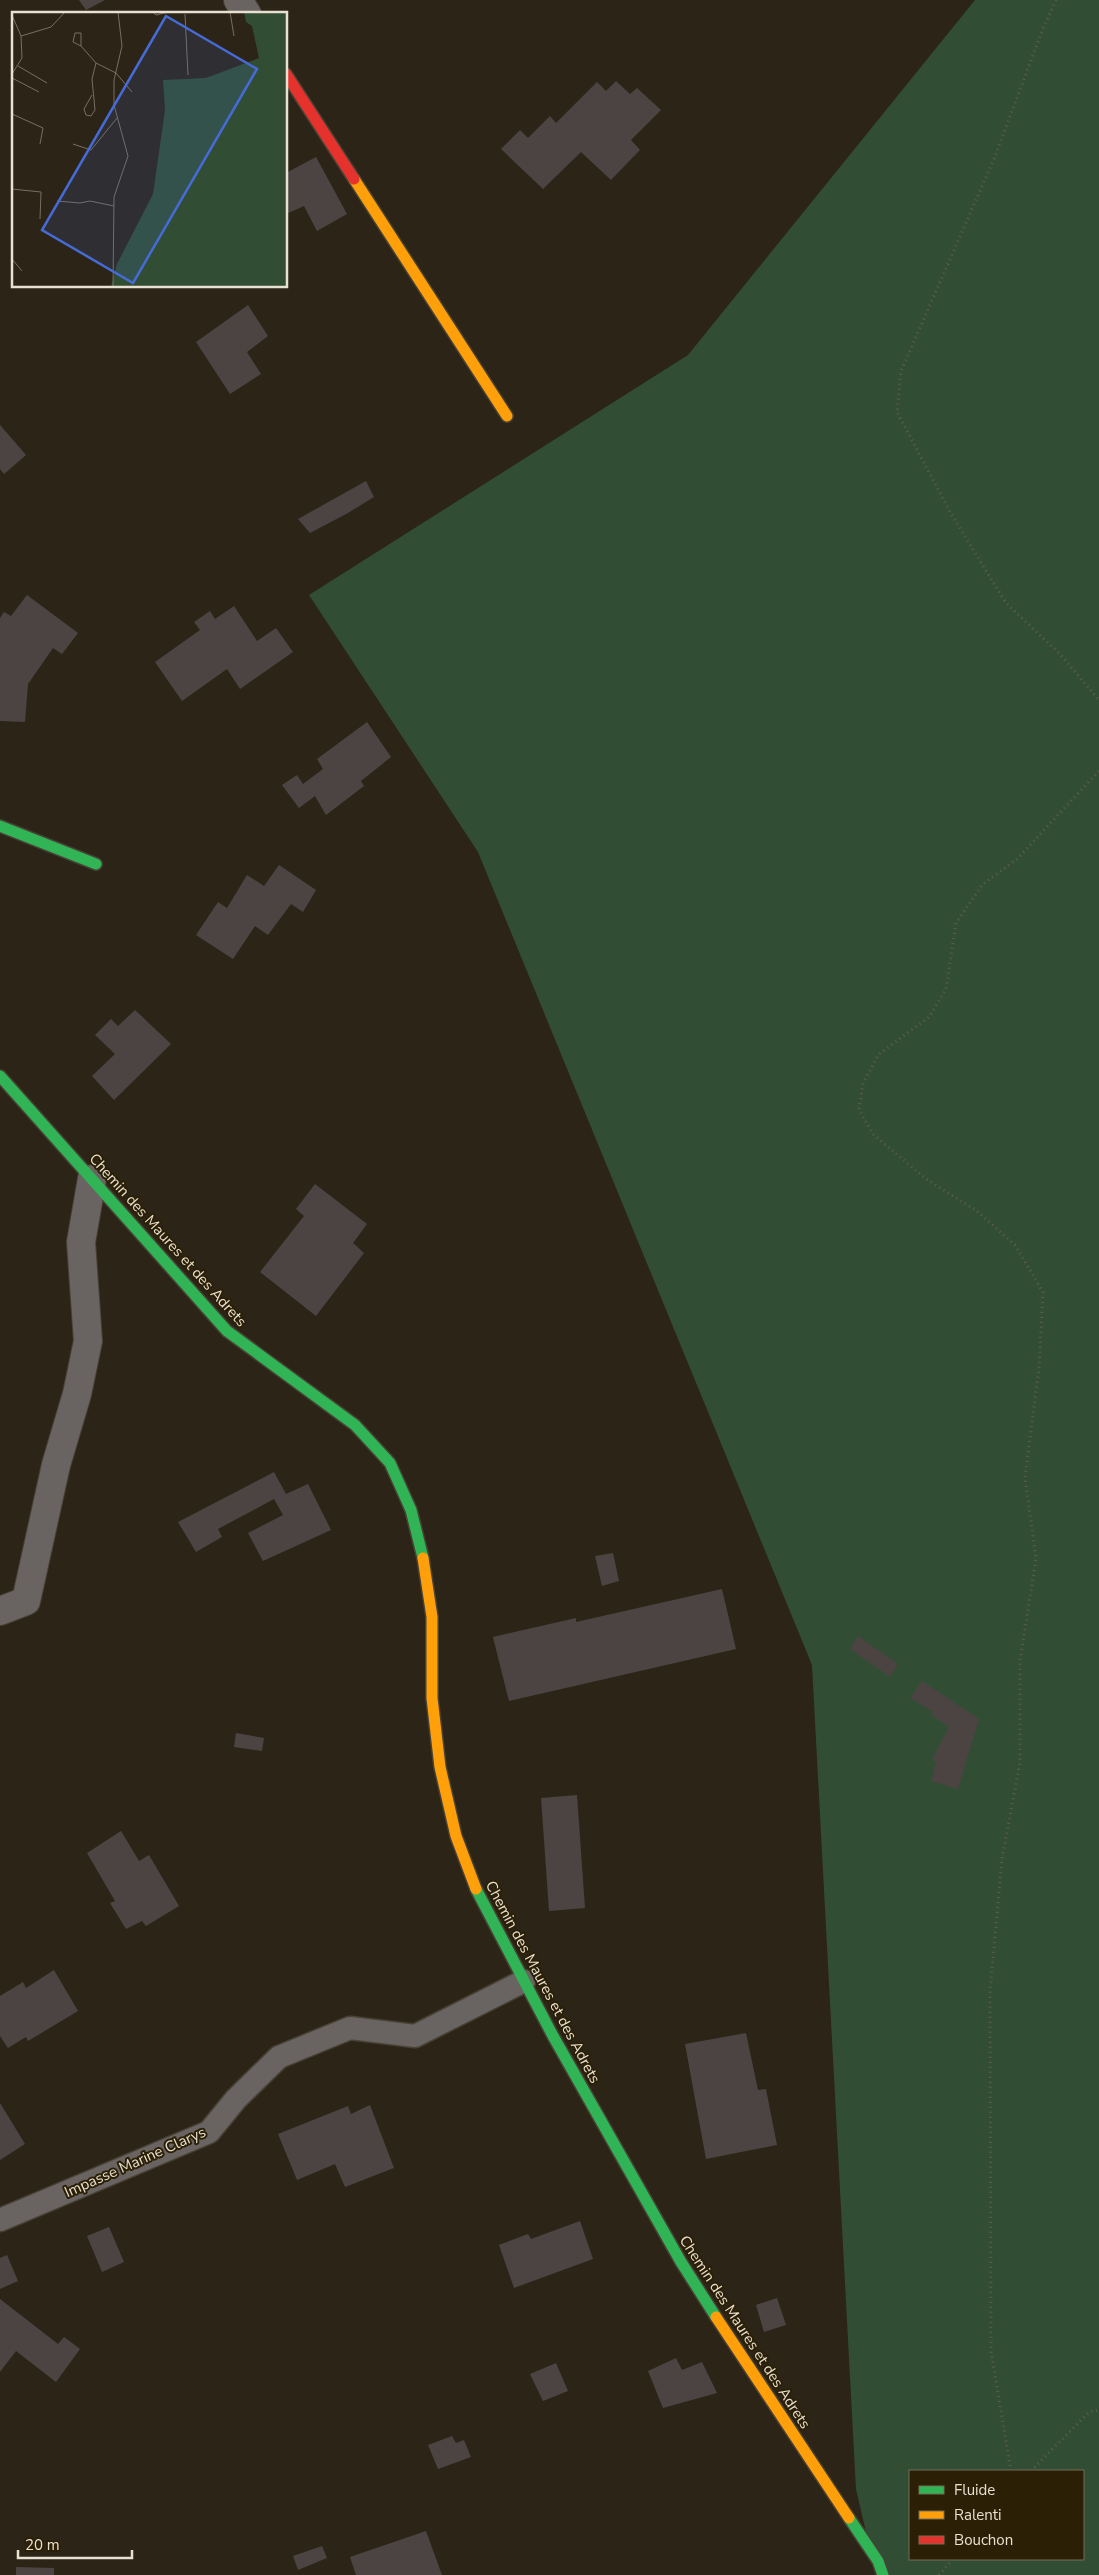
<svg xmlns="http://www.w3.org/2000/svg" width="1099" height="2575" font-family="'Nunito Sans',sans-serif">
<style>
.green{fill:#314e34;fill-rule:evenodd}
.building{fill:#4b4442}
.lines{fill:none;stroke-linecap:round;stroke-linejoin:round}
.lane-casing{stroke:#484236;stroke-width:25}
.street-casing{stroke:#484236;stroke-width:30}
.fast-casing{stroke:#484236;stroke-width:14}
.slow-casing{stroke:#484236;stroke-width:14}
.jam-casing{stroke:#484236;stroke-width:14}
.path{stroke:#615b54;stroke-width:3;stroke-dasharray:1 4;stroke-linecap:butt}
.lane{stroke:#696461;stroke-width:22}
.street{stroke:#696461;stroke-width:28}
.fast{stroke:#30b455;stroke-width:11}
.slow{stroke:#ff9f0a;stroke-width:11}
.jam{stroke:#e5322d;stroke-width:11}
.labels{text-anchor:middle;stroke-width:4;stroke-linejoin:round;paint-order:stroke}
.street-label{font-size:15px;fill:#e8e0d1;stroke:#2b1f05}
.inset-road{fill:none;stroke:#777061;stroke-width:1}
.view{fill:#466bd7;fill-opacity:0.15;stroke:#466bd7;stroke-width:2.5}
.inset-edge{fill:none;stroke:#e8e0d1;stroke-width:2.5}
</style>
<rect width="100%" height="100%" fill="#2c2517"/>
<path class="green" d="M975,0H1099V2575H876L856,2489L812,1665L478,852L309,595L688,355ZM910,2471H1083V2559H910Z"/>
<g class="building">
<polygon points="79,0 105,0 86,10"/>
<polygon points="616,81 630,94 637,88 661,110 631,140 640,150 611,180 581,152 543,189 501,149 520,130 528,138 550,116 556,123 597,82 606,91"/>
<polygon points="316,157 347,214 317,231 304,206 286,214 286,173"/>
<polygon points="248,305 268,336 247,352 261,374 230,394 196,342"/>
<polygon points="0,425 26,455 4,474 0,469"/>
<polygon points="366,481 374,497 348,513 310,533 298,519"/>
<polygon points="27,595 78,633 62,654 53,648 28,684 25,722 0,721 0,618 4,612 11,616"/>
<polygon points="234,606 257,641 276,628 293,652 240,689 227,669 182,701 155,662 200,630 194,622 210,611 215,619"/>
<polygon points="367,722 391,757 361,781 364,786 326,815 315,796 299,808 282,785 297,775 303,784 323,769 317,759"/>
<polygon points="279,865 316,890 303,912 291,904 268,935 255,926 233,959 196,935 218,902 227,908 247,875 264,886"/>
<polygon points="135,1010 171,1044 114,1100 92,1076 115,1054 95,1035 111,1019 118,1026"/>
<polygon points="315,1184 367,1224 353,1243 364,1253 316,1316 260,1272 304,1216 296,1209"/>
<polygon points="274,1472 286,1494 308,1484 331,1530 263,1561 248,1533 283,1515 274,1499 218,1529 222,1537 196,1552 178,1522"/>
<polygon points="613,1553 619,1581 602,1586 595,1556"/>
<polygon points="722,1589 736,1649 509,1701 493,1637 576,1618 576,1622"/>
<polygon points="858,1636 898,1664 890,1677 850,1649"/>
<polygon points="922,1681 979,1719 958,1789 931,1781 936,1763 932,1759 949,1727 931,1715 933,1712 910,1698"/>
<polygon points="236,1733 264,1738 262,1751 234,1747"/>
<polygon points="577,1795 585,1908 549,1911 541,1798"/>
<polygon points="121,1831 139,1861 149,1855 179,1906 146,1926 142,1921 126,1929 110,1903 115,1901 87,1853"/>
<polygon points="54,1970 78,2011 28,2041 26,2037 8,2048 0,2036 0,1996 23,1982 26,1988"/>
<polygon points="746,2033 758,2090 766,2089 777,2145 706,2159 685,2044"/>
<polygon points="0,2103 25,2144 0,2160"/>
<polygon points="370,2105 394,2168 345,2187 335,2164 297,2180 278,2134 348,2106 351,2114"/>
<polygon points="580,2221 593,2259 514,2288 499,2245 528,2234 531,2239"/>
<polygon points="109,2227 124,2262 102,2272 87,2236"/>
<polygon points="7,2255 18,2281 0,2289 0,2258"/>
<polygon points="777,2298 786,2325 764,2332 756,2305"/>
<polygon points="0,2299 58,2344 64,2337 80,2349 56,2382 16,2351 0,2372"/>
<polygon points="676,2358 682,2370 702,2362 717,2393 663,2408 648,2371"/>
<polygon points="556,2363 568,2391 543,2401 530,2374"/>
<polygon points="452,2436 456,2443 464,2440 471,2457 438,2469 428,2445"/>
<polygon points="426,2531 442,2575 356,2575 350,2557"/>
<polygon points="322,2546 327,2558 298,2570 293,2556"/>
<polygon points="16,2567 54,2568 54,2575 16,2575"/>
</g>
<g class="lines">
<g class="lane-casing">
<polyline id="lane" points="0,2220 209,2132 236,2099 279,2057 350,2028 415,2036 524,1981"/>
</g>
<g class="street-casing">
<g id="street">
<polyline points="238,0 247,14"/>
<polyline points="0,1611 26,1601 56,1465 77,1394 88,1341 81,1242 92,1179"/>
</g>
</g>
<g class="fast-casing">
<g id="fast">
<polyline points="0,826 96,864"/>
<polyline points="0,1076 227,1331 355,1425 390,1463 411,1510 423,1558"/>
<polyline points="476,1889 553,2036 681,2262 716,2317"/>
<polyline points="849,2518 878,2561 883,2575"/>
</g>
</g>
<g class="slow-casing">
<g id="slow">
<polyline points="354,179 507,416"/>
<polyline points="423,1558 432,1617 432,1698 440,1767 456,1836 476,1889"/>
<polyline points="716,2317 849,2518"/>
</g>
</g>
<g class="jam-casing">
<polyline id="jam" points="286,74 354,179"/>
</g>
<g class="path">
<polyline points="1056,0 1042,31 994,159 901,371 897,412 950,512 1006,603 1060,654 1099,700"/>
<polyline points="1011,2471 991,2351 990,1991 1002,1859 1020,1762 1020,1661 1036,1558 1025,1478 1039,1368 1043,1292 1015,1245 977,1211 926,1179 873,1134 859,1110 863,1083 879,1054 929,1017 946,989 956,923 982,885 1017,859 1099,771"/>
<polyline points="1031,2471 1089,2412 1099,2410"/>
<polyline points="939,2575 953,2559"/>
</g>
<use href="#lane" class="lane"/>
<use href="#street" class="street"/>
<use href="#fast" class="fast"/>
<use href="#slow" class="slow"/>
<use href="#jam" class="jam"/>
</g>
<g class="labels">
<g class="street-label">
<text transform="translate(168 1240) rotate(48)" y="5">Chemin des Maures et des Adrets</text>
<text transform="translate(543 1982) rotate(62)" y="5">Chemin des Maures et des Adrets</text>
<text transform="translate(135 2162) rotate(-24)" y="5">Impasse Marine Clarys</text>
<text transform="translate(745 2332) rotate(57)" y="5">Chemin des Maures et des Adrets</text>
</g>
</g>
<g transform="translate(12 12)">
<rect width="275" height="275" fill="#2c2517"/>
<path d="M232,0H275V275H99L105,252L141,182L153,98L151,68L194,66L247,46L240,14L234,10Z" fill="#314e34"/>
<path class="inset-road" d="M141,0L144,3L156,0M218,0L222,24M173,2L176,63M0,3L9,24M69,34L61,30L63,21H69V34L84,51L104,61L120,80M6,54L35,71M0,62L10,46L9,24L39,15L53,0M0,66L27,80M80,83L72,97L74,103L79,104L83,98L80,67L84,51M0,102L31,116L28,132M61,132L79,138L105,106M0,177L29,180L28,207M45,189L68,191L78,189L102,194M0,247L10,259M101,275L102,185L116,144L102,93V68L110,34L106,0"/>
<path class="view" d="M154,4L245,57L121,271L30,218Z"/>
<rect width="275" height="275" class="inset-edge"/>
</g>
<rect x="909" y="2470" width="175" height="90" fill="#2b1f05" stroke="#776c57"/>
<rect x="919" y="2486" width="25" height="8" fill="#30b455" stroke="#776c57"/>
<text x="954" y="2495" font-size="15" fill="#e8e0d1">Fluide</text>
<rect x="919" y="2511" width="25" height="8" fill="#ff9f0a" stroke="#776c57"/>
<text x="954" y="2520" font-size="15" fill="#e8e0d1">Ralenti</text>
<rect x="919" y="2536" width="25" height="8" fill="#e5322d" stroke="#776c57"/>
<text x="954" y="2545" font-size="15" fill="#e8e0d1">Bouchon</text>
<path d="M18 2550v8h114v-8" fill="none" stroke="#e8e0d1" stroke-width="2.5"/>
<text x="25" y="2550" font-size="15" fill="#e8e0d1" stroke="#2b1f05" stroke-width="4" paint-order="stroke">20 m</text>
</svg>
